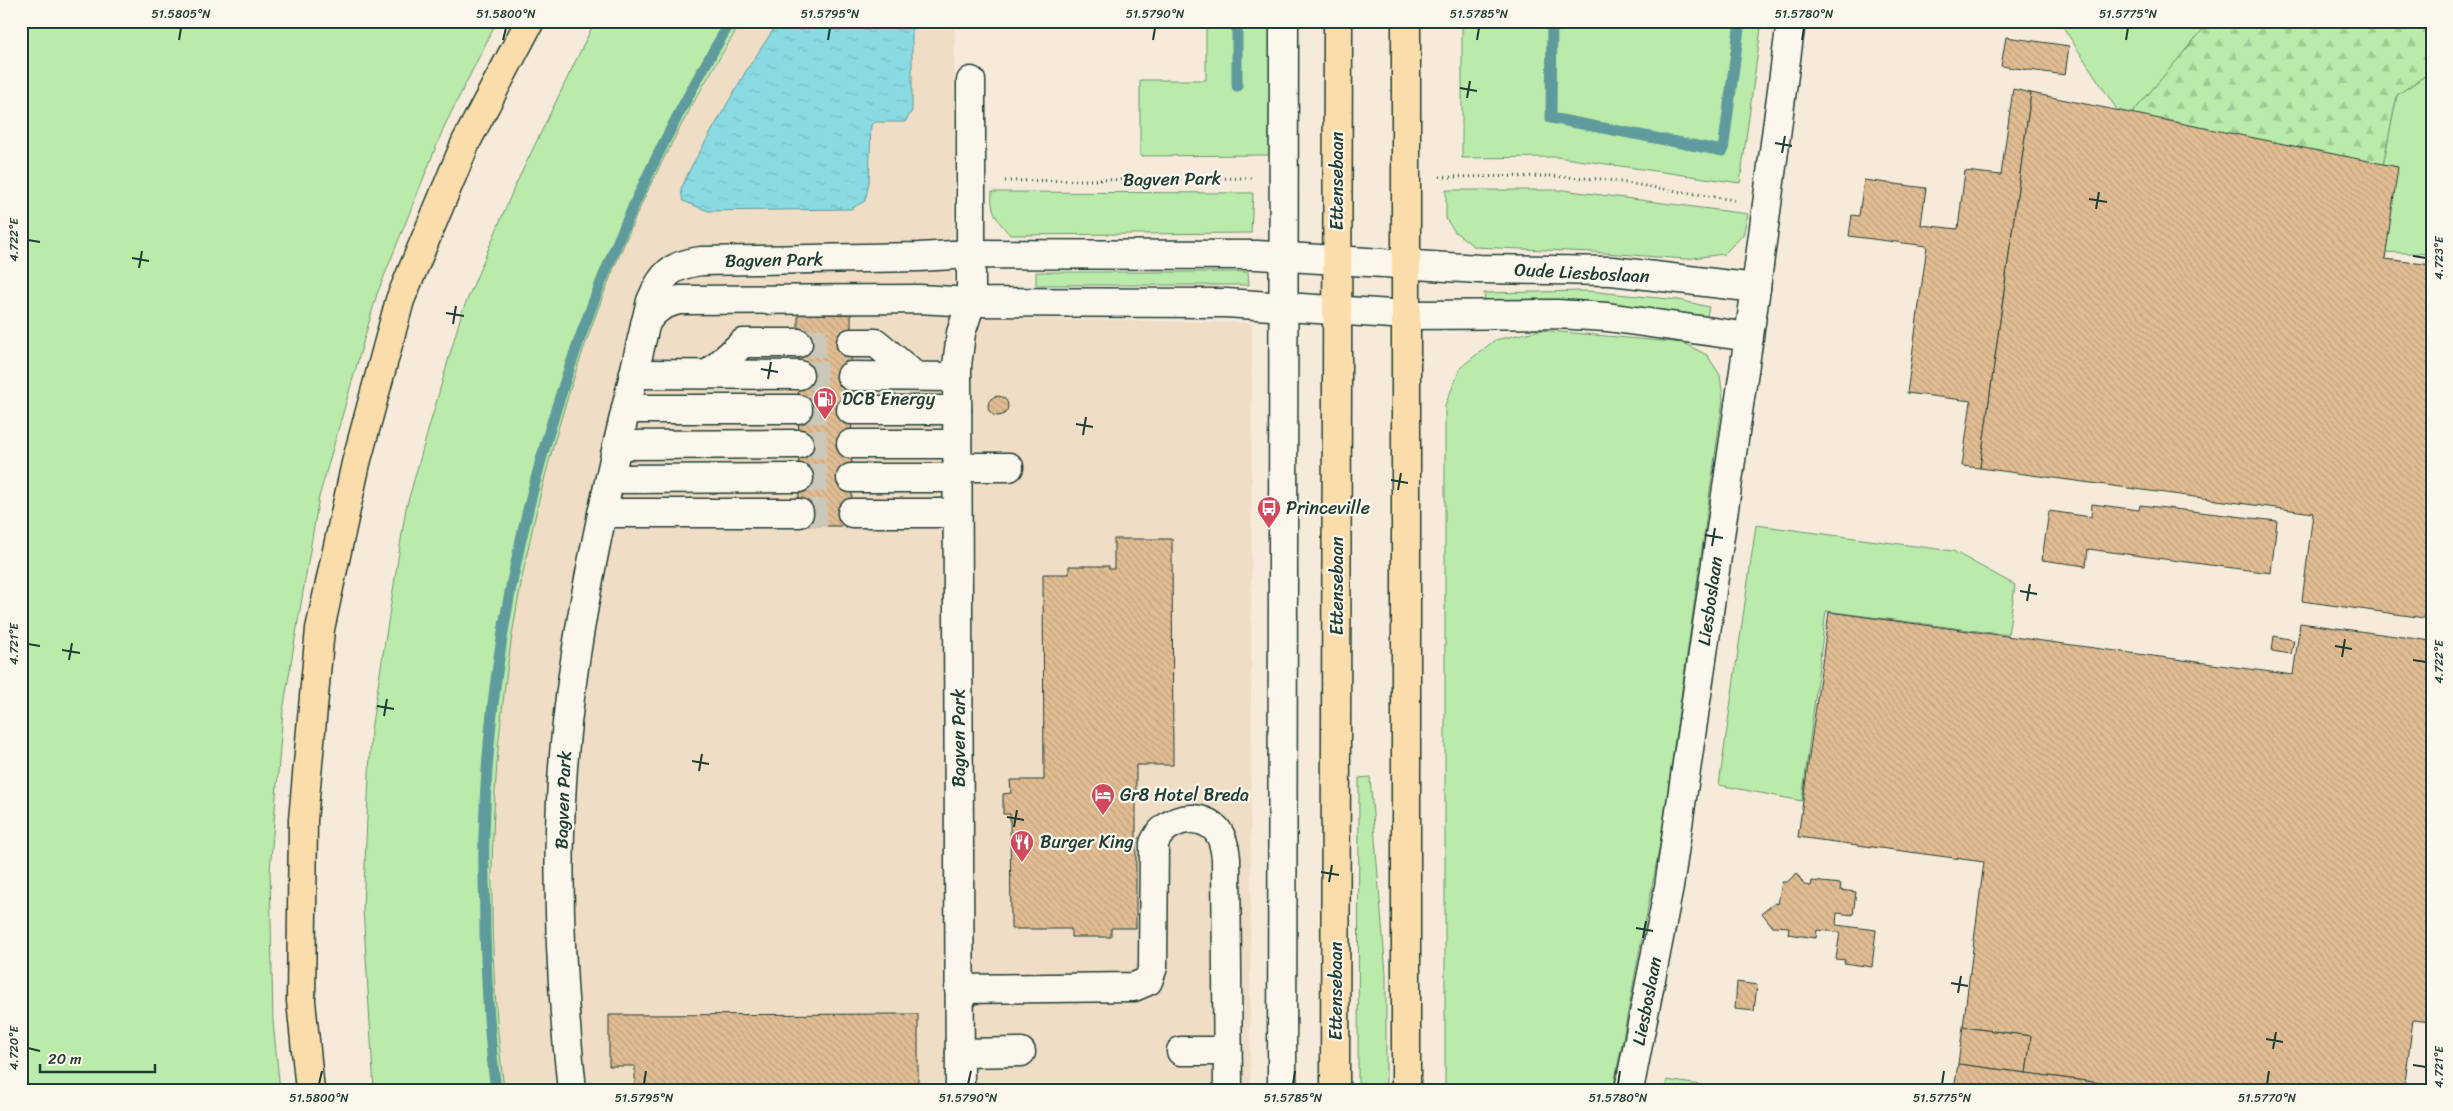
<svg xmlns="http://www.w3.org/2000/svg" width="2453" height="1111" font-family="Sriracha,sans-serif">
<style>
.built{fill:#f0ddc5}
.green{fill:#baebaa;stroke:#6c946f}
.forest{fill:url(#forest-firs);stroke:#6c946f}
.water{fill:url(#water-ripples);stroke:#5f9b9c}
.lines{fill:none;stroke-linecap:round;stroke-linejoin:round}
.stream{stroke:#5f9b9c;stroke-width:11}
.building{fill:url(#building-back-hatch);stroke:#1f3d34}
.minor-tunnel{stroke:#cbc8b9;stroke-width:28;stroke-dasharray:28 14;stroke-linecap:butt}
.minor-casing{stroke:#1f3d34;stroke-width:31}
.major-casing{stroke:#1f3d34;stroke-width:31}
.highway-casing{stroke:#1f3d34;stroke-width:31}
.path{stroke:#1f3d34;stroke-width:3;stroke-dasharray:1 4;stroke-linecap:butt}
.minor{stroke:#fbf7ec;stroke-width:28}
.major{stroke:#fbddab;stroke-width:28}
.highway{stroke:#fbddab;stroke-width:28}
.ticks{fill:none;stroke:#1f3d34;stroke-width:2}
.labels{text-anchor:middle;stroke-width:4.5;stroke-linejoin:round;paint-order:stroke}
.street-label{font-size:18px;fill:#1f3d34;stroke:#fbf7ec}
.poi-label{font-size:18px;fill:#1f3d34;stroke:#fbf7ec;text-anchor:start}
.neatline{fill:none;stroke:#1f3d34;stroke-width:2}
.ticks-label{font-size:12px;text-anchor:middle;fill:#1f3d34}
</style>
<defs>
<pattern id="forest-firs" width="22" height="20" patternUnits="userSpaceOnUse" patternTransform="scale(1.25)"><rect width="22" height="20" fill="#baebaa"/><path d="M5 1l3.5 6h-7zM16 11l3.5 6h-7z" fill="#9fca93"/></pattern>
<pattern id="water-ripples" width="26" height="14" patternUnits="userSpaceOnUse" patternTransform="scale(1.25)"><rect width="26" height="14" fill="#89dae2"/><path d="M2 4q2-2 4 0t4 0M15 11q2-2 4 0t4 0" fill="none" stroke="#76bcc2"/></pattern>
<pattern id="building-back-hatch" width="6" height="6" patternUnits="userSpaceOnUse" patternTransform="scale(1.25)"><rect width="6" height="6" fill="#e2bd93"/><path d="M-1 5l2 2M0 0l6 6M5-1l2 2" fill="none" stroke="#c1a37f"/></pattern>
</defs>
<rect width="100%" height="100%" fill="#f6ebda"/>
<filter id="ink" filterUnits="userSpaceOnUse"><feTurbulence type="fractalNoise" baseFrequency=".02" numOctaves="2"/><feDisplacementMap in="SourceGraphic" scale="10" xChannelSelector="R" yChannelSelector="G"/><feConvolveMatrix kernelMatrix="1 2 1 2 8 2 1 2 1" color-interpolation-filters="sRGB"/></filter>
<g filter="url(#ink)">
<polygon class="built" points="742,21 955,21 953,317 1252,323 1250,1090 504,1090 498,1041 494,965 493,810 508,656 521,580 546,467 581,355 624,243 675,137"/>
<g class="green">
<polygon points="21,21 497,21 444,127 377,294 319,497 283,711 270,871 273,1022 280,1090 21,1090"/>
<path d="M595,21H742C698,92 656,167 624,244C511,510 469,803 504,1090H374L363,908L371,730L406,508L462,312L514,188Z"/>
<polygon points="1206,21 1270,21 1269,155 1140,156 1140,80 1206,80"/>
<polygon points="1462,21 1762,21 1740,183 1557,157 1462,158"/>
<polygon points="2059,21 2210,21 2125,122"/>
<polygon points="2432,71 2432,254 2381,252 2383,165 2397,95"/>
<polygon points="1446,190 1563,190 1748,214 1743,235 1724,254 1685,259 1592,252 1475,247 1455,232 1446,219"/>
<path d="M992,192L1253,193L1251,233L1010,235C998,221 990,212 992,192Z"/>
<polygon points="1036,272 1248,272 1249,285 1036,285"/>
<polygon points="1587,291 1679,300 1709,307 1706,319 1485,303 1484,293"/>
<polygon points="1540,330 1683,343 1707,355 1720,375 1723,399 1661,839 1613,1090 1445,1090 1445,405 1461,367 1495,340"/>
<polygon points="1756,525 1953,551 2015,585 2008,635 1826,611 1802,801 1719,785"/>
<polygon points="1370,777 1386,974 1386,1090 1358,1090 1359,778"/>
<polygon points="1667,1080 1734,1090 1665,1090"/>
</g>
<polygon class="forest" points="2210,21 2432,21 2432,71 2397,95 2383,165 2125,122"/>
<polygon class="water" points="779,21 912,21 912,111 905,122 876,122 871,125 869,182 865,201 851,209 708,211 683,201 681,189 691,167 746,71"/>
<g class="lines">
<g class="stream">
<polyline points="1552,21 1551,118 1723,151 1740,21"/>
<polyline points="1237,86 1237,21"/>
<path d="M496,1090C489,1038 487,986 485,933C485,900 483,866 484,833C491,549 585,263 731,21"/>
</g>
</g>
<g class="building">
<polygon points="2006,37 2069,46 2065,75 2001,66"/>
<polygon points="2013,89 2031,93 1980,468 1962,466 1971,401 1907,393 1927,246 1849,236 1852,215 1859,216 1864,180 1926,188 1921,225 1958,229 1965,171 2001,175"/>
<polygon points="2031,93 2398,167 2385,259 2432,265 2432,619 2302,601 2313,513 1980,468"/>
<polygon points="798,314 851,314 852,526 799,526"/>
<circle cx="998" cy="406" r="10"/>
<polygon points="2092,504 2139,510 2140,505 2277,521 2271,573 2088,549 2086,566 2042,560 2049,511 2091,517"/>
<polygon points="1114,539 1172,539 1173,765 1136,765 1136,928 1111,928 1111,937 1071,937 1071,929 1011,929 1010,814 1003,814 1003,794 1011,793 1010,780 1044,780 1043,574 1069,574 1069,566 1109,566 1109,569 1114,569"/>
<polygon points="1829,612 2293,675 2300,623 2432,641 2432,1022 2413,1020 2404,1090 2153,1090 2026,1073 2031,1036 1963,1027 1984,862 1798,837"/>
<polygon points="2274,636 2294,640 2291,654 2272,651"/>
<polygon points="1797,873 1804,885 1811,886 1812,881 1841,884 1840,890 1856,892 1853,915 1837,913 1836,925 1876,930 1872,967 1844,963 1845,960 1836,959 1840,932 1817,930 1816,938 1788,934 1789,927 1772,926 1762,913 1775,903 1778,904 1782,882 1787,882"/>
<polygon points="1737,982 1757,985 1754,1011 1735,1009"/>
<polygon points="918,1014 918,1090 635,1090 635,1066 609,1066 609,1015"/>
<polygon points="1963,1027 2031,1036 2026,1073 1958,1064"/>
<polygon points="1958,1064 2026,1073 2153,1090 1954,1090"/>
<polygon points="2432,1082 2432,1090 2417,1090"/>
</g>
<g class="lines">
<g class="minor-tunnel">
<polyline points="798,343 851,343"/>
<polyline points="799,375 851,376"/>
<polyline points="798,409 851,410"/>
<polyline points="799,444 851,444"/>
<polyline points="799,478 851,478"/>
<polyline points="799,513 852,513"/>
</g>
<g class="minor-casing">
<g id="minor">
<path d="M645,324C654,309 663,304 679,300L919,299L971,302L1226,303L1407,315L1557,314L1607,317L1749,337"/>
<polyline points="851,343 876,343 915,376"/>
<polyline points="634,374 799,375"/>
<polyline points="709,374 743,343 798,343"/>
<polyline points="851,376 957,377"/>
<polyline points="626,409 798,409"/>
<polyline points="851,410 957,410"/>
<polyline points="851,444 957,444"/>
<polyline points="618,445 799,444"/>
<polyline points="958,467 1009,467"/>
<polyline points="851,478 958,478"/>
<polyline points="610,479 799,478"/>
<polyline points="602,513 799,513"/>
<polyline points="852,513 957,513"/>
<path d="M959,989L1134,987L1148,981L1153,967L1154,843C1164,820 1196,810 1216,829C1223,837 1225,848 1226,858L1228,1090"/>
<polyline points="1181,1051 1227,1051"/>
<polyline points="960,1053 1021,1052"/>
<path d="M572,1090C561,988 556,884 562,782C569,668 592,557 617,446C629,398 639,349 651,301C662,274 671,265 701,261L919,257L971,254L1257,255L1479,269L1612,271L1756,288"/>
<polyline points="960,1090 957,366 961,333 971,302 971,81"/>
<polyline points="1282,1090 1284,21"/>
<polyline points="1629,1090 1669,887 1756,288 1791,21"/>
</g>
</g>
<g class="major-casing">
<g id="major">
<polyline points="1406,21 1406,1090"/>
<polyline points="1335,1090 1338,21"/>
</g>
</g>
<g class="highway-casing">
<polyline id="highway" points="310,1090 301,1001 303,820 320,629 356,463 400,300 466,142 530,21"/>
</g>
<g class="path">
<polyline points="1440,177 1549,176 1601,179 1734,200"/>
<polyline points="1005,181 1251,178"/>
</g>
<use href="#minor" class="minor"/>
<use href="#major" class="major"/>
<use href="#highway" class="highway"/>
</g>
</g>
<path class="ticks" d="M179,40L181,28M503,40L506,28M828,40L830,28M1153,40L1155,28M1477,40L1479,28M1802,40L1804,28M2126,40L2128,28M1460,88L1477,91M1467,98L1470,81M1775,143L1792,146M1782,153L1785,136M2089,199L2107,202M2096,209L2099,192M28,240L40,242M2413,256L2426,258M132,258L149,261M139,268L142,251M446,313L464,316M453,324L456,306M761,369L778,372M768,379L771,362M1076,424L1093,427M1083,435L1086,417M1391,480L1408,483M1398,490L1401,473M1705,535L1723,538M1712,546L1715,528M2020,591L2037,594M2027,601L2030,584M28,644L40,646M2335,646L2352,649M62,650L80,653M2342,657L2345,639M69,660L72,643M2413,660L2426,662M377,706L394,709M384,716L387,699M692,761L709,764M699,771L702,754M1007,817L1024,820M1014,827L1017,810M1321,872L1339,875M1329,882L1332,865M1636,928L1653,931M1643,938L1646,921M1951,983L1968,986M1958,993L1961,976M2266,1039L2283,1042M28,1048L40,1051M2273,1049L2276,1032M2413,1065L2426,1067M319,1084L322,1071M644,1084L646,1071M968,1084L971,1071M1293,1084L1295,1071M1618,1084L1620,1071M1942,1084L1944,1071M2267,1084L2269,1071"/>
<defs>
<g id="fuel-pin" transform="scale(1.25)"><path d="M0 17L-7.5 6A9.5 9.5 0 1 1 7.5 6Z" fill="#d1495b" stroke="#fbf7ec"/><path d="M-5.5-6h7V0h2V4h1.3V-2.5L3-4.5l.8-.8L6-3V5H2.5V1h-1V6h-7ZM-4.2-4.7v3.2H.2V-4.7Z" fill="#fff"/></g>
<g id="bus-pin" transform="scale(1.25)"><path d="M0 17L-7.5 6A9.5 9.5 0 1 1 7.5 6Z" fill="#d1495b" stroke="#fbf7ec"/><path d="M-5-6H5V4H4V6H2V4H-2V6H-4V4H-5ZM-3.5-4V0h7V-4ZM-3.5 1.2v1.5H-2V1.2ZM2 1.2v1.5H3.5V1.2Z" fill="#fff"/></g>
<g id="hotel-pin" transform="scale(1.25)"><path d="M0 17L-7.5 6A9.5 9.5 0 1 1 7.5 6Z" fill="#d1495b" stroke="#fbf7ec"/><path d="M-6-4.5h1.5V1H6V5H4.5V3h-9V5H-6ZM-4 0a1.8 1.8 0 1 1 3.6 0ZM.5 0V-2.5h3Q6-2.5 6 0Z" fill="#fff"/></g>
<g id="restaurant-pin" transform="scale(1.25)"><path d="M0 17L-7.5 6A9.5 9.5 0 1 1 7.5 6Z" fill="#d1495b" stroke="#fbf7ec"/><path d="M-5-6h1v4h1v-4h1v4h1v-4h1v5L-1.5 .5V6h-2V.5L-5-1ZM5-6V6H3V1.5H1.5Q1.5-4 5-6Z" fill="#fff"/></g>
</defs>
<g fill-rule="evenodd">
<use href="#fuel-pin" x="825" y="399"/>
<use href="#bus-pin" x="1269" y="508"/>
<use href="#hotel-pin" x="1103" y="795"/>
<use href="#restaurant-pin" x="1022" y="842"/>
</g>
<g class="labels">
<g class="street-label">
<text transform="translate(1172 179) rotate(-1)" y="6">Bagven Park</text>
<text transform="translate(1337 181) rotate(-90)" y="6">Ettensebaan</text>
<text transform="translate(774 260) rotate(-1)" y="6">Bagven Park</text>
<text transform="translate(1582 273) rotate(3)" y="6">Oude Liesboslaan</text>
<text transform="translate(1337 586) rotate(-90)" y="6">Ettensebaan</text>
<text transform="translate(1710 601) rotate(-82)" y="6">Liesboslaan</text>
<text transform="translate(959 738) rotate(-90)" y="6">Bagven Park</text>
<text transform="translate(563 800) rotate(-88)" y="6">Bagven Park</text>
<text transform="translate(1336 991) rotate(-90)" y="6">Ettensebaan</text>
<text transform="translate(1647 1001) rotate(-79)" y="6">Liesboslaan</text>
</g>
<g class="poi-label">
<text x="842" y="405">DCB Energy</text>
<text x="1286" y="514">Princeville</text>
<text x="1120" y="801">Gr8 Hotel Breda</text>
<text x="1040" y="848">Burger King</text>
</g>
</g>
<rect width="2453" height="1111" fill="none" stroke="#fbf7ec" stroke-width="55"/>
<path d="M40 1064v8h115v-8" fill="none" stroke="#1f3d34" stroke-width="2.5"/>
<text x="48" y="1064" font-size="15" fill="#1f3d34" stroke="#fbf7ec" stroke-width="4" paint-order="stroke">20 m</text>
<rect x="28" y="28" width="2398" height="1056" class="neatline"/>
<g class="ticks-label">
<text x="181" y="18">51.5805°N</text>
<text x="506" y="18">51.5800°N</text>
<text x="830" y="18">51.5795°N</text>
<text x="1155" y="18">51.5790°N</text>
<text x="1479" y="18">51.5785°N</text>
<text x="1804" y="18">51.5780°N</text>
<text x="2128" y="18">51.5775°N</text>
<text transform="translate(14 240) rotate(-90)" y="4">4.722°E</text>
<text transform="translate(2439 258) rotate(-90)" y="4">4.723°E</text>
<text transform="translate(14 644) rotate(-90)" y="4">4.721°E</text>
<text transform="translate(2439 662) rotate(-90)" y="4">4.722°E</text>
<text transform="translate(14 1048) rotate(-90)" y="4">4.720°E</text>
<text transform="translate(2439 1067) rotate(-90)" y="4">4.721°E</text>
<text x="319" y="1102">51.5800°N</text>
<text x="644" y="1102">51.5795°N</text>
<text x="968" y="1102">51.5790°N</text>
<text x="1293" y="1102">51.5785°N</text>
<text x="1618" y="1102">51.5780°N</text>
<text x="1942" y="1102">51.5775°N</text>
<text x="2267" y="1102">51.5770°N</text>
</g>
</svg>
